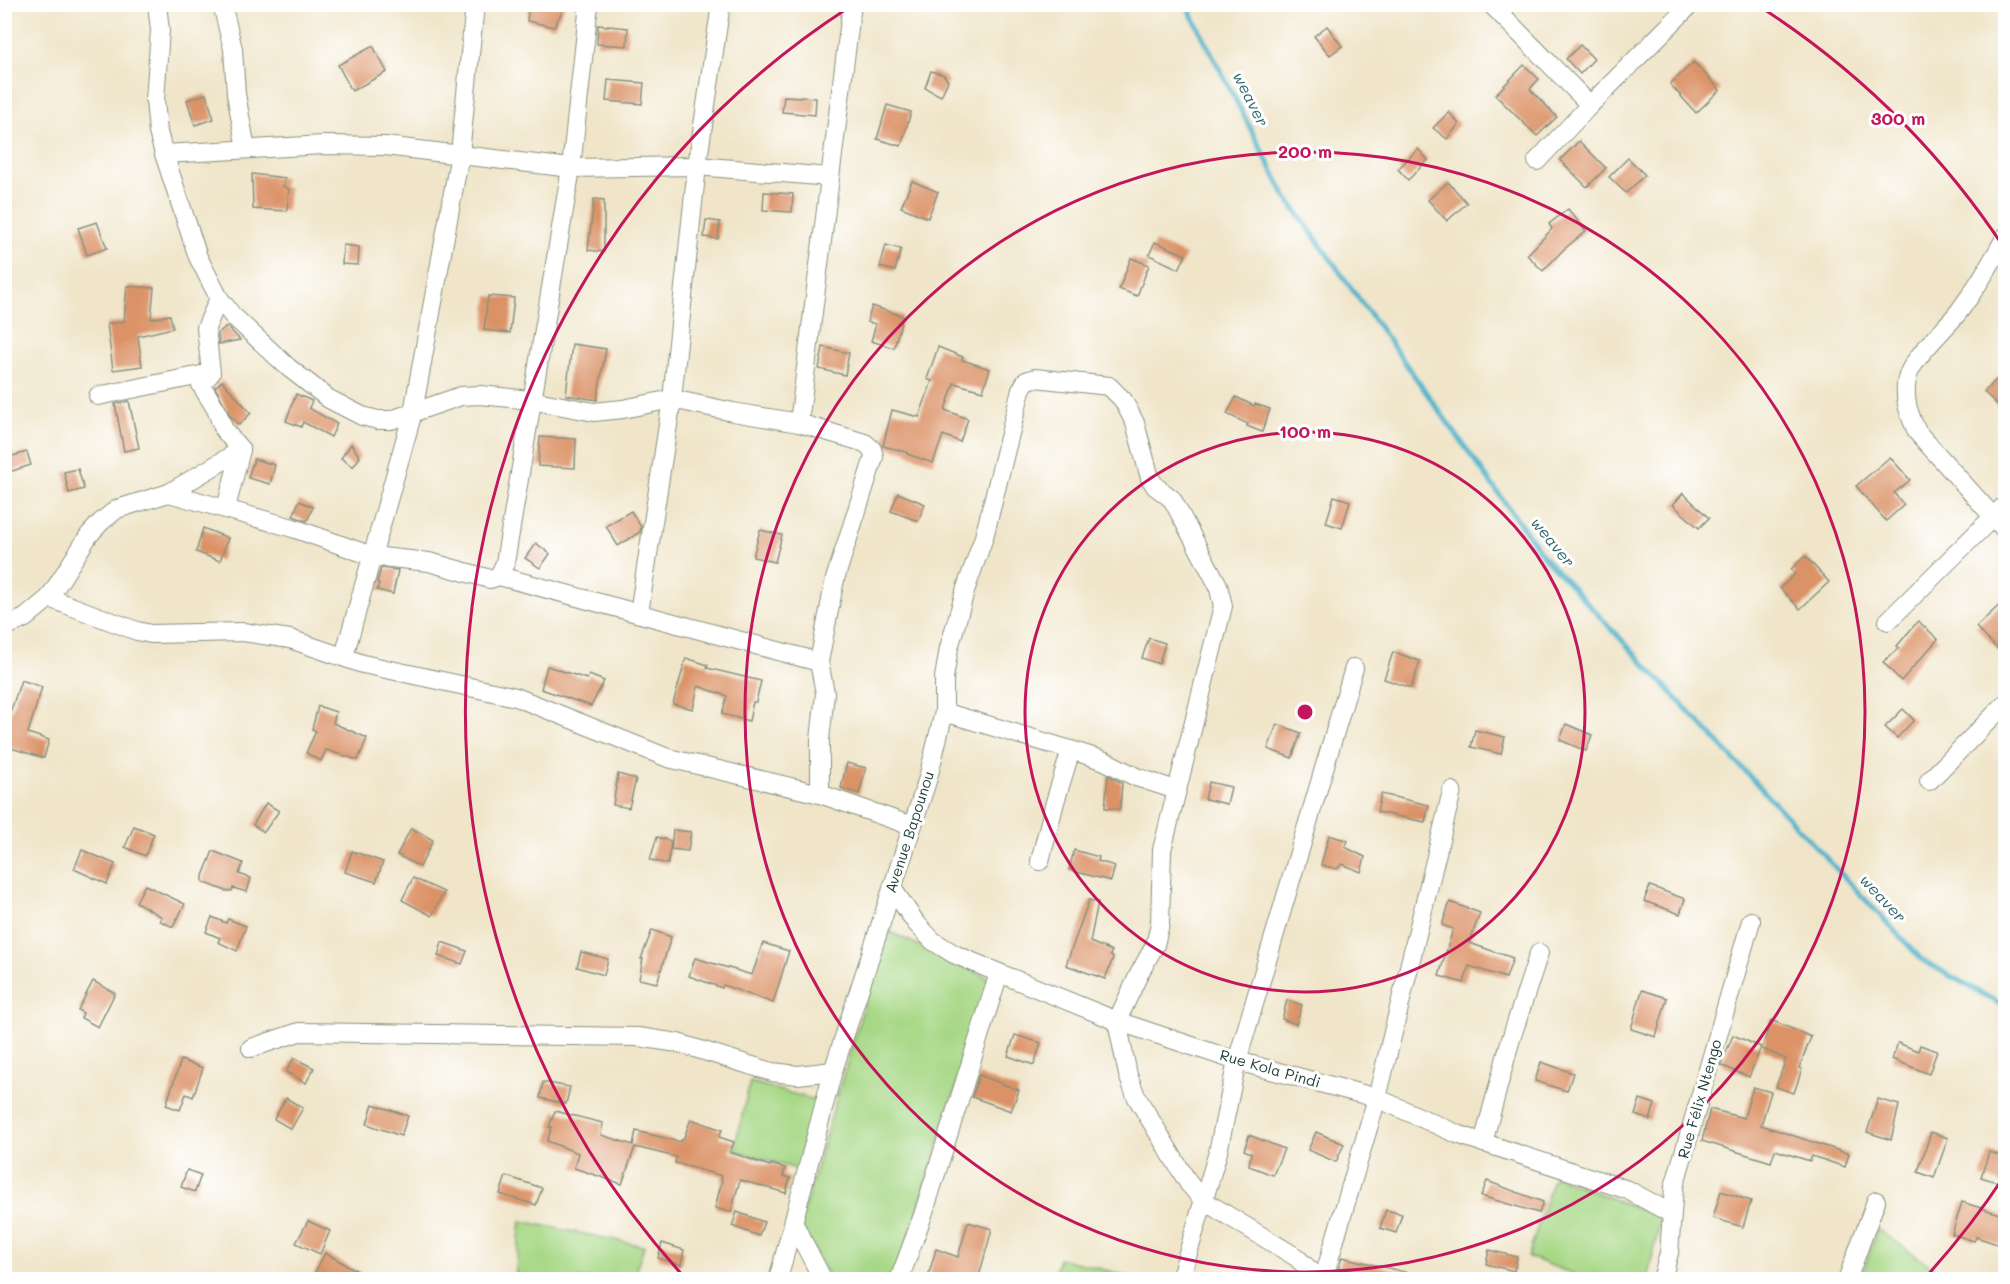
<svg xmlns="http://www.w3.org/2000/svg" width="2010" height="1284" font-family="Mali,sans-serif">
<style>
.green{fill:#a7d886;stroke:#638a5d;stroke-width:1.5}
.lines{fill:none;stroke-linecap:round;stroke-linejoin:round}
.stream{stroke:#4db3cb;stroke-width:5}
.building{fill:#db9266}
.street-casing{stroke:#88917e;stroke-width:20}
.street{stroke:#fff;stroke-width:18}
.ring{fill:none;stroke:#c2185b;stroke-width:3}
.labels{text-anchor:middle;stroke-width:6;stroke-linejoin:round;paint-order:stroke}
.street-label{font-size:15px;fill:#1f3d34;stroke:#fff}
.water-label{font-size:16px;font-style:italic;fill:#2f6669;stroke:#fff}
.centre{fill:#c2185b;stroke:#fff;stroke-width:3}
.ring-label{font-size:18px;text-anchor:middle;font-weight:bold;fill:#c2185b;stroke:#fff;stroke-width:6;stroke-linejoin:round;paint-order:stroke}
</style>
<rect width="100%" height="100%" fill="#fff"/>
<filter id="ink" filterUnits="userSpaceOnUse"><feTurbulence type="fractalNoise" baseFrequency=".0167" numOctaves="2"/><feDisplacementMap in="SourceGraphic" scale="12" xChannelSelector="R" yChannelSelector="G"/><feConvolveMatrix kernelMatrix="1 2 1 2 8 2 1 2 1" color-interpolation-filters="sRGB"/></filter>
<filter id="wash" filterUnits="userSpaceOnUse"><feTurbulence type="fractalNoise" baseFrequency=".008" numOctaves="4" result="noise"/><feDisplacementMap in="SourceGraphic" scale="24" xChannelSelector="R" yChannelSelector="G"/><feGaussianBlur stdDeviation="1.35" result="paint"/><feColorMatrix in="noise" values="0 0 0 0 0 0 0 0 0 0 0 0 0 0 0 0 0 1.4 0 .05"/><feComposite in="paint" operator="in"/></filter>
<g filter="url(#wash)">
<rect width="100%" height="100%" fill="#f0e5c9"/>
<g class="green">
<polygon points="886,930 990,979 896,1279 832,1279 828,1276 800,1223"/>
<polygon points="750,1082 822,1102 803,1171 734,1150"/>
<polygon points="1554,1176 1661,1218 1647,1279 1587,1279 1528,1257"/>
<polygon points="521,1221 644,1246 633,1279 515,1279"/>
<polygon points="1877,1229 1937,1270 1934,1279 1861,1279"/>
<polygon points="1059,1258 1140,1279 1053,1279"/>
</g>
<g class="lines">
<polyline class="stream" points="1186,4 1286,197 1544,557 1922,960 2006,1007"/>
</g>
<g id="blocks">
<g class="building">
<polygon points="529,4 566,4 554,27 527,21"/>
<polygon points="598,25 628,28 627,46 597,44"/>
<polygon points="1327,26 1342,46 1330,55 1314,36"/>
<polygon points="1580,45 1594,59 1580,74 1566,59"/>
<polygon points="373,46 387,72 352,91 338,65"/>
<polygon points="1694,62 1720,90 1696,113 1670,84"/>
<polygon points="1524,65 1539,79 1530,89 1557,117 1537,136 1495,95"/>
<polygon points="931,71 944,75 948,81 941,96 925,88"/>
<polygon points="608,80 644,83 642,104 606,101"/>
<polygon points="206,94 214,119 195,125 187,100"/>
<polygon points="784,96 816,98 815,115 782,112"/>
<polygon points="887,105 911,112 901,146 877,139"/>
<polygon points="1449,112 1459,124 1447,139 1433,128"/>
<polygon points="1579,141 1606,168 1587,187 1560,160"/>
<polygon points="1418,149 1428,160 1408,180 1398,169"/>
<polygon points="1628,158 1645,175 1626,193 1609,177"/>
<polygon points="252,174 285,178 283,186 289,189 287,211 253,209"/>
<polygon points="912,181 938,192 928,218 901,207"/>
<polygon points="1448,182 1467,203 1447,221 1428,200"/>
<polygon points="764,192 793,194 792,212 763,210"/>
<polygon points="594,199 604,200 604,252 588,250"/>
<polygon points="1568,209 1586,231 1563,250 1543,271 1527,255 1552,229 1549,224"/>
<polygon points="706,220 720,222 718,239 704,237"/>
<polygon points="97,222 107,248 87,255 78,228"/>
<polygon points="1155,242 1186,255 1179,269 1149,255"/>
<polygon points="343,245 359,247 358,265 342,264"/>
<polygon points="886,245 901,249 895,271 880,267"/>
<polygon points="1131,258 1149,265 1137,296 1119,289"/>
<polygon points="127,286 154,288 151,319 170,315 173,328 138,336 142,366 113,370 107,324 124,321"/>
<polygon points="488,296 514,298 510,333 484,330"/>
<polygon points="872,306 903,316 894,348 871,341 876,324 867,322"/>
<polygon points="227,326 240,340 219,344 218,333"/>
<polygon points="572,344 606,349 597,400 566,395"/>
<polygon points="823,347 849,353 845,375 819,369"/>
<polygon points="938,347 963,357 962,360 990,369 983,391 954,383 945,410 968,419 960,442 943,435 933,463 907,454 907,452 883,446 892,410 919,417 932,381 927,379"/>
<polygon points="2006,370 2006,413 1984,392"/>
<polygon points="222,381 251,413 239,425 231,417 215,387"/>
<polygon points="296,394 312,401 309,408 337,424 331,437 303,422 301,427 286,421"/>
<polygon points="1236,397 1254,406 1255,404 1270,409 1262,432 1247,426 1248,424 1227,414"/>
<polygon points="129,401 139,448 124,451 115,404"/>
<polygon points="540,437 576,439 575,468 538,466"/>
<polygon points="351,444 360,457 353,467 341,458"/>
<polygon points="27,452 31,465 9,472 5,458"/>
<polygon points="1890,457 1910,480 1894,493 1904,505 1886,521 1856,486"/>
<polygon points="254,459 275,465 270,484 248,478"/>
<polygon points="78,469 84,489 69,493 64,472"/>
<polygon points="898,493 925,504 918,521 891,511"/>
<polygon points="1683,493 1709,518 1699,528 1673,505"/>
<polygon points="1334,496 1350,501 1342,528 1326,523"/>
<polygon points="299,501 313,507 307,521 293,516"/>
<polygon points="631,511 641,527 640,532 618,546 606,526"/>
<polygon points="203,528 228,538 220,561 196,552"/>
<polygon points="760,530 782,535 775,562 753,557"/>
<polygon points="536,543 550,554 540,568 525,558"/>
<polygon points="1805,556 1829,582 1800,609 1780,588 1795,574 1791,569"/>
<polygon points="381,568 398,570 393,594 377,590 379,583 377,582"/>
<polygon points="2006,599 2006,658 1976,627"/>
<polygon points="1918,621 1938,639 1901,681 1883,662 1899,648 1897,646"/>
<polygon points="1149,638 1165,643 1159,664 1142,658"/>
<polygon points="1393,652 1420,661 1411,688 1384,679"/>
<polygon points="686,658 708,665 707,668 761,681 756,702 753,702 749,721 722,714 727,696 698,686 693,709 673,704"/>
<polygon points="547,666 587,679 589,675 604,681 591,706 541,689"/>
<polygon points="21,680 42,687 28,733 49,740 44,758 4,746 4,732"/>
<polygon points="318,706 336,712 333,723 367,738 358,760 326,750 321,761 306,753 316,731 312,729"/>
<polygon points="1903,709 1914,720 1897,738 1885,727"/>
<polygon points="1277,724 1301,733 1292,758 1268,749"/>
<polygon points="1566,724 1592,735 1586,751 1560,740"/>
<polygon points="1475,730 1505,737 1501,754 1471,747"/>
<polygon points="847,763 866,768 859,794 841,788"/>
<polygon points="618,774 636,779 629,808 613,805"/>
<polygon points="1108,775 1122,783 1120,809 1105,808"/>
<polygon points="1209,782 1231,787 1227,804 1205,799"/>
<polygon points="1381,794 1429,805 1425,822 1377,812"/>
<polygon points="266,803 279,811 264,832 253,825"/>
<polygon points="134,826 154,834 145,856 125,847"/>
<polygon points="411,828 433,840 420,867 397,855"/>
<polygon points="673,830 691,832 688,851 671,849"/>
<polygon points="1329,835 1348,841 1345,847 1365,857 1361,872 1342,864 1337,869 1321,865"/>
<polygon points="657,837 671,841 668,864 650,860"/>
<polygon points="82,850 115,864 107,884 74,869"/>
<polygon points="1074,850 1099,857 1098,861 1115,866 1111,881 1069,870"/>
<polygon points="213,851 243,863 239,874 251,878 247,892 233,888 232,891 226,891 203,882 203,876"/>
<polygon points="352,851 383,862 376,882 345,872"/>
<polygon points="413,878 444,892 432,916 402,900"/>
<polygon points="145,885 185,904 173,927 160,921 162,917 136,902"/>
<polygon points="1650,886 1685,899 1680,914 1644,901"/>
<polygon points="1089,900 1098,902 1090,942 1112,951 1110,955 1113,958 1105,979 1066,965"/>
<polygon points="1450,902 1480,913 1469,943 1513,958 1506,978 1469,966 1464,983 1439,976 1453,929 1442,925"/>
<polygon points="212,917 226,923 228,919 246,926 237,951 218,942 220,938 206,932"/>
<polygon points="652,930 671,937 657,983 639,979 643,959 641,959"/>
<polygon points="442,942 467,951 462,964 438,956"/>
<polygon points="763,943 789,951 773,1003 723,985 722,988 689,976 695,958 752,975"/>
<polygon points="581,952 608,959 604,975 577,967"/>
<polygon points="93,981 115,993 98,1027 81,1018 83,1013 78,1010"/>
<polygon points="1642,990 1667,998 1656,1037 1631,1029"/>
<polygon points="1287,1000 1302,1005 1296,1024 1282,1019"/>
<polygon points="1771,1020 1811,1037 1799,1068 1802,1069 1794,1093 1776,1087 1786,1059 1762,1049"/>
<polygon points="1015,1035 1041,1043 1034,1065 1008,1056"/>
<polygon points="1733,1035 1761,1047 1749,1077 1721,1065"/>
<polygon points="1898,1043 1918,1051 1920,1045 1937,1051 1929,1074 1892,1059"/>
<polygon points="294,1058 314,1068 306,1083 286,1072"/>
<polygon points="181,1060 203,1068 193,1097 186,1094 180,1110 166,1105"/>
<polygon points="1541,1062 1573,1073 1567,1091 1535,1081"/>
<polygon points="979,1075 1019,1090 1011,1111 972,1097"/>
<polygon points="543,1082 570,1087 566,1104 540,1098"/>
<polygon points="1753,1087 1771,1092 1761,1125 1849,1154 1845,1167 1812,1156 1810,1161 1775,1150 1771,1162 1702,1141 1710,1109 1744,1118"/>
<polygon points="286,1098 303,1108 291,1129 274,1119"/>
<polygon points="1640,1099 1655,1104 1650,1120 1635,1115"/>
<polygon points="1878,1099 1899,1105 1891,1140 1867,1132"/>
<polygon points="373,1104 408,1116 401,1136 367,1124"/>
<polygon points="555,1111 603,1123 601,1135 633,1145 636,1131 680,1142 681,1140 683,1140 691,1119 722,1130 719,1137 734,1142 730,1152 770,1166 771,1164 785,1168 783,1176 790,1178 786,1193 740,1180 731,1212 715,1208 722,1180 721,1179 722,1176 675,1163 676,1157 635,1147 622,1184 574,1168 578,1153 547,1141 552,1127 549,1127"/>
<polygon points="1316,1132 1344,1144 1336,1162 1308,1150"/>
<polygon points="1931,1132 1948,1138 1934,1178 1918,1172"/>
<polygon points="1249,1135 1284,1149 1273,1175 1249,1166 1251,1153 1244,1150"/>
<polygon points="1989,1152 2006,1157 2006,1185 1981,1177"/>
<polygon points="187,1170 201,1175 195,1192 181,1187"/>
<polygon points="506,1176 542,1188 536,1205 500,1194"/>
<polygon points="1487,1181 1543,1202 1539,1213 1481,1196"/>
<polygon points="1721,1191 1751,1201 1743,1227 1713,1218"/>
<polygon points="1962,1202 2006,1216 2006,1227 2000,1245 1976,1237 1974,1241 1952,1234"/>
<polygon points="1386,1210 1402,1214 1396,1233 1380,1228"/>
<polygon points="737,1212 764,1222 759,1236 732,1226"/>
<polygon points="308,1221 330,1231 320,1254 296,1243"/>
<polygon points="968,1222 992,1229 978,1280 927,1280 936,1249 958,1257"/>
<polygon points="662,1243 684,1250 681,1265 658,1258"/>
<polygon points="1489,1250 1517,1257 1514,1271 1486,1264"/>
<polygon points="325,1253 374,1280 311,1280"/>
<polygon points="1342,1257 1409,1273 1408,1280 1361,1280 1345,1276 1344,1279 1336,1277"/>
</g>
</g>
</g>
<g filter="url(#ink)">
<use href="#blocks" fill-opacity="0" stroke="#88917e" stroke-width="1.5"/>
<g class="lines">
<g class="street-casing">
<g id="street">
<polyline points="157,4 160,30 155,100 158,132 164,154 198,257 219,298 232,315 289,368 329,399 362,416 378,420 391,420 461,396 480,395 531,400 594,412 623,409 672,399 733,412 799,423 865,443 872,449 874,457 835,579 819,662 825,693 820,740 820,794"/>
<polyline points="222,4 233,49 236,94 246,149"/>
<polyline points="1491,4 1590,105"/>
<polyline points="164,154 324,145 385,146 571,168 697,166 830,177"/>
<polyline points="1537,161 1590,105 1691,4"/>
<path d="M2006,236C1992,262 1977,287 1960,310C1947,328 1911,358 1907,379C1903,399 1909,414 1917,432L2006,531"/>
<polyline points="219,298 206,328 211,373 201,385 216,409 224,430 241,450 226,508"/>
<polyline points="98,396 211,373"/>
<polyline points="799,423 852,4"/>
<polyline points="169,493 241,450"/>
<polyline points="499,576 819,662"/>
<polyline points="49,598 89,535 101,522 117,509 169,493 293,528 372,556 429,562 490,579 499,576 505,563 571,168 589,4"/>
<polyline points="639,613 672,399 697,166 721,4"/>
<polyline points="1888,621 2006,504"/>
<polyline points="4,627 25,618 49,598 137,631 151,634 243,632 290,639 363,664 516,697 668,758 820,794 912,826"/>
<polyline points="344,656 413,412 460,154 475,4"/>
<polyline points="944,712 1071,750 1105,761 1136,777 1176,790"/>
<polyline points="1929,781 2006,703"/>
<polyline points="1040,861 1055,802 1071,750"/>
<polyline points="892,888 916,923 933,941 954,954 999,973 1117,1021 1237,1061 1377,1098 1457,1134 1628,1190 1672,1214"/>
<polyline points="251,1048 299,1032 638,1037 678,1043 772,1072 798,1075 833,1071"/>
<polyline points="1483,1143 1510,1042 1539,953"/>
<polyline points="794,1224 823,1280"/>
<polyline points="778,1280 833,1071 928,778 944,712 944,678 949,648 966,588 984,537 1021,390 1026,381 1035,378 1109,386 1123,400 1135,423 1150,478 1155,486 1172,499 1218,585 1223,606 1162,850 1160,924 1155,945 1139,974 1117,1021 1128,1075 1136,1096 1189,1184 1204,1201 1296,1257 1312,1272 1315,1280"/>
<polyline points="899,1280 923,1215 999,973"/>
<polyline points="1180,1280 1218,1152 1237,1061 1354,668"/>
<polyline points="1323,1280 1377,1098 1452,791"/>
<polyline points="1662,1280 1669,1253 1674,1187 1751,921"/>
<polyline points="1847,1280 1876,1201"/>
</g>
</g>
<use href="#street" class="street"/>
</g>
</g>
<g class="ring">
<circle cx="1305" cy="712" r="280"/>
<circle cx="1305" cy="712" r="560"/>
<path d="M2005 1175A839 839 0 0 1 1924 1279M686 1279A839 839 0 0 1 848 8M1762 8A839 839 0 0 1 2005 249"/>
</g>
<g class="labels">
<g class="street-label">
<text transform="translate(910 832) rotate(-72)" y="5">Avenue Bapounou</text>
<text transform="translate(1270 1069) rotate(16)" y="5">Rue Kola Pindi</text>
<text transform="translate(1700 1099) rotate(-74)" y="5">Rue Félix Ntengo</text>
</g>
<g class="water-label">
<text transform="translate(1251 99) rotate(63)" y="6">weaver</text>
<text transform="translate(1553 542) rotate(51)" y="6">weaver</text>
<text transform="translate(1883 898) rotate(47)" y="6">weaver</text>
</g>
</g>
<circle cx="1305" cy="712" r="9" class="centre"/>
<g class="ring-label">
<text x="1898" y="125">300 m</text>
<text x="1305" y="158">200 m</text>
<text x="1305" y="438">100 m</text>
</g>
<rect width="2010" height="1284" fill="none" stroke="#fff" stroke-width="24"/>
</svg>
